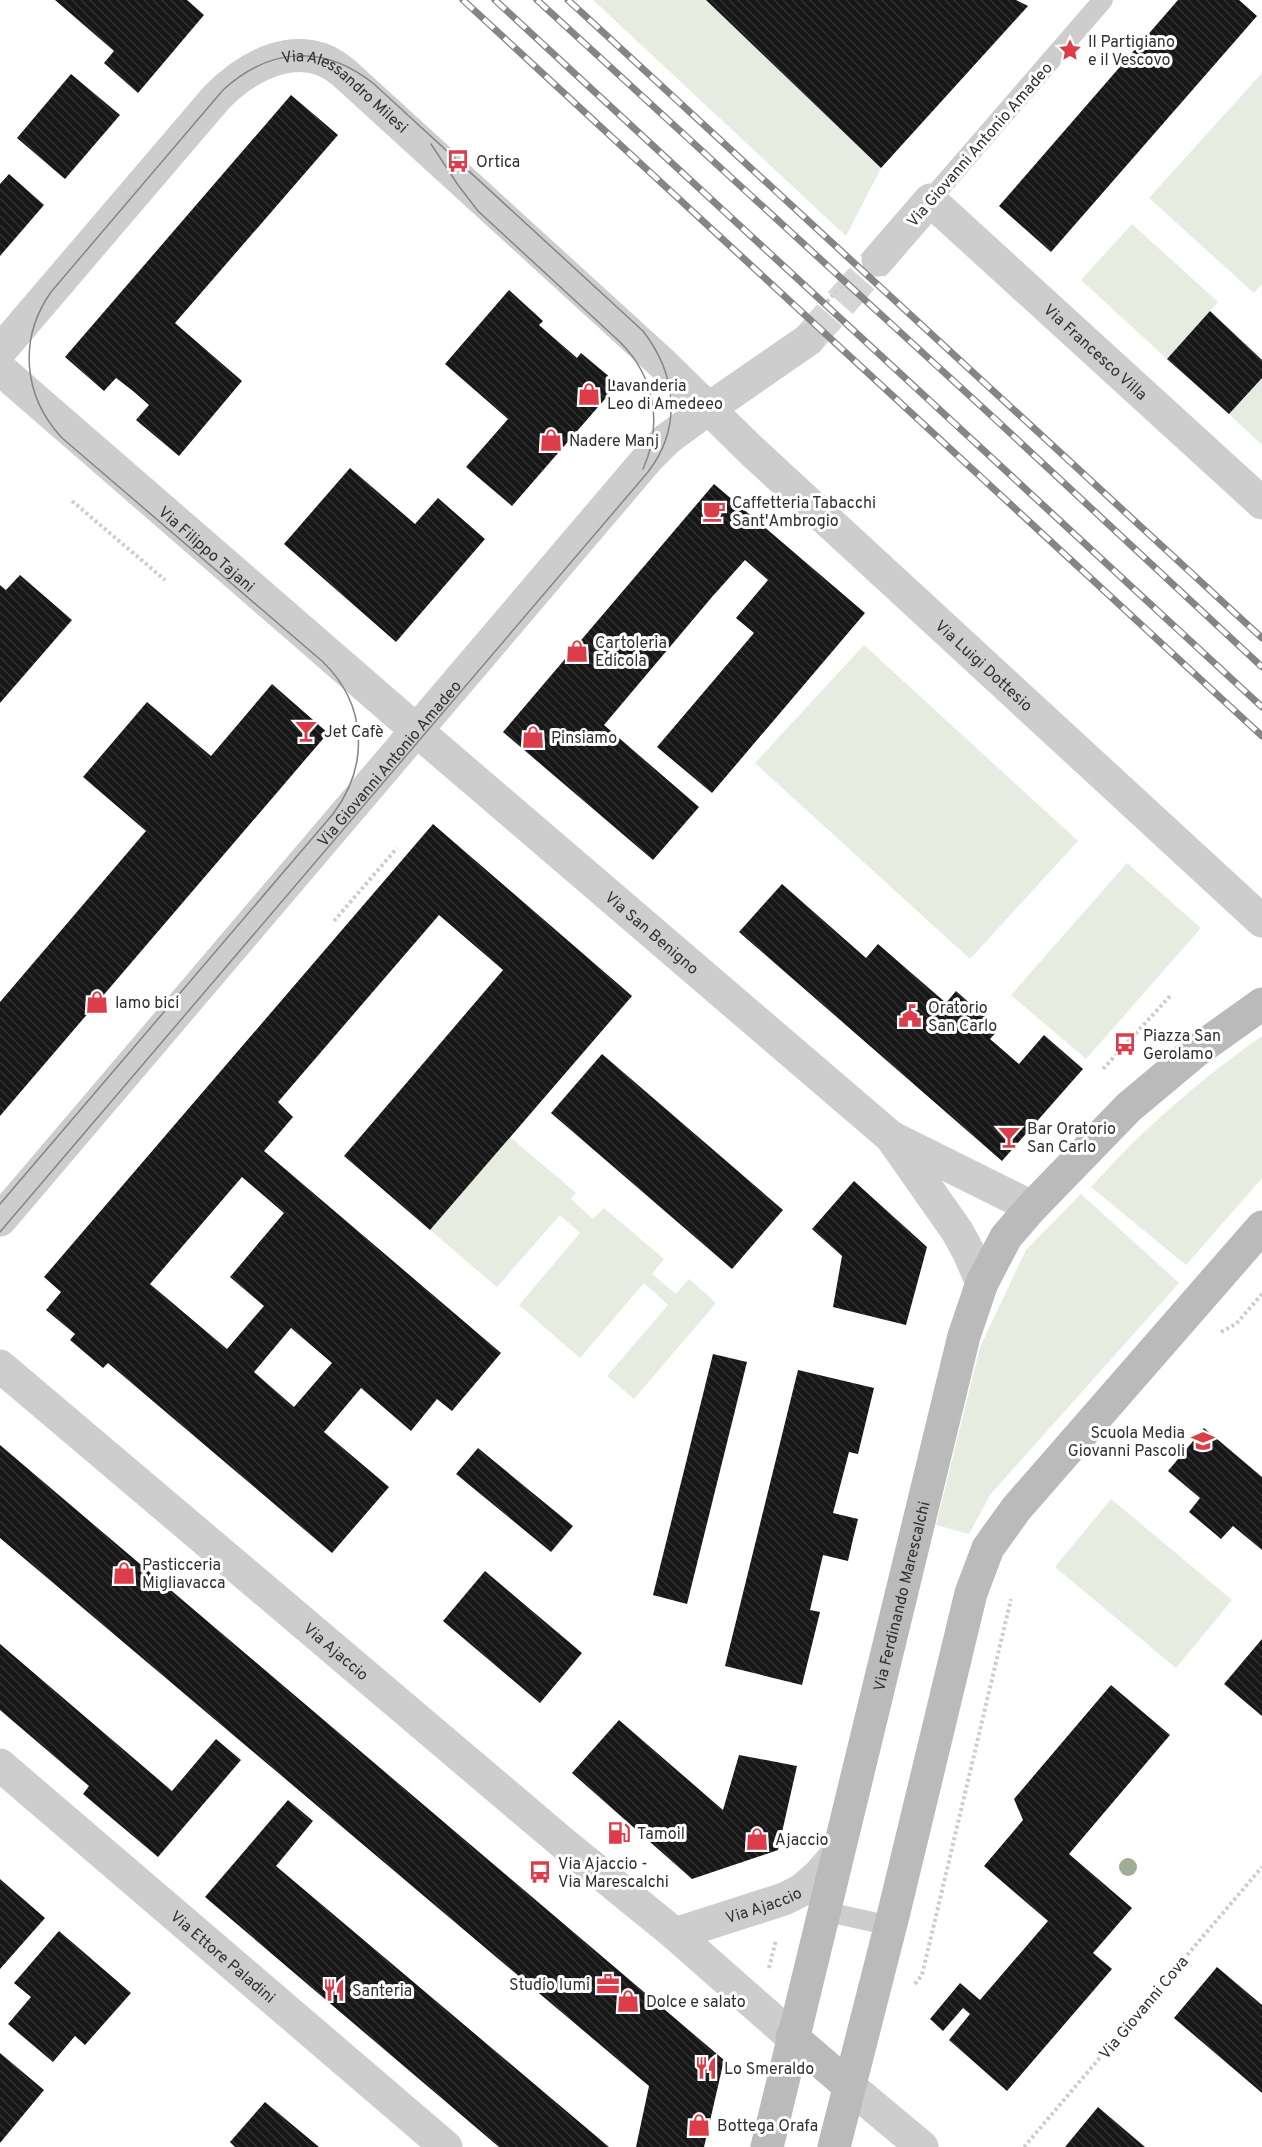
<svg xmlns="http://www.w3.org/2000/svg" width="1262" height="2147" font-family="Overpass,sans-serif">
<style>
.green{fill:#e6ecdf}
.building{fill:url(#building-back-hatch);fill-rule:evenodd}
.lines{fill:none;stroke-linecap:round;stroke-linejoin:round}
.street-tunnel{stroke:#d6d6d6;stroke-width:33;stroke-dasharray:33 16;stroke-linecap:butt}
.path{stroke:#cdcdcd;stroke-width:4;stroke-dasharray:3 3;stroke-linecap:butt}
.lane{stroke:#cdcdcd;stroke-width:20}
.street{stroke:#cdcdcd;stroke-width:33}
.secondary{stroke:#bababa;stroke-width:33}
.tram{stroke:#858585;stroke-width:1.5}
.rail-casing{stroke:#858585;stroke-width:7}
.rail{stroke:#fff;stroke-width:4.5;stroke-dasharray:14;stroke-linecap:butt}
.tree{fill:#a1ad96}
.labels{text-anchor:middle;stroke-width:6;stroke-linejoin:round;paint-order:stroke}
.poi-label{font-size:16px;fill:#303030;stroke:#fff;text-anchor:start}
.street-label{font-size:16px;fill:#303030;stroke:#fff}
</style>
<defs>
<pattern id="building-back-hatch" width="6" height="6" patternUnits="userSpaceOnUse" patternTransform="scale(1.5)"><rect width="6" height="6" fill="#171717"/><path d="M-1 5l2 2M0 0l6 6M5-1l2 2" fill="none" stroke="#303030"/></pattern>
</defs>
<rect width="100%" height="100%" fill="#fff"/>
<g class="green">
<polygon points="593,0 706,0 881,168 846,236"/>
<polygon points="1262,73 1262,284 1254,293 1149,198"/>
<polygon points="1132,224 1218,302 1167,359 1081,280"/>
<polygon points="1262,378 1262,445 1229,414"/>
<polygon points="864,645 1078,841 970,959 755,763"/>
<polygon points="1127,863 1201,928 1086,1059 1011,995"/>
<path d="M1262,1036V1178L1186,1265L1091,1187C1142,1130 1199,1080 1262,1036Z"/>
<polygon points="510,1137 576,1193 571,1199 593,1219 604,1208 664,1259 652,1274 676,1294 689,1279 716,1303 634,1399 607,1376 668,1305 644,1283 580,1358 519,1305 580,1233 560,1215 497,1287 430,1230"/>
<polygon points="1081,1194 1179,1283 990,1495 969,1534 936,1525 980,1347 1026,1250"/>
<polygon points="1111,1499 1232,1600 1176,1668 1055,1567"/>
</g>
<g class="building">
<polygon points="55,0 187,0 204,15 138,93 104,63 114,51"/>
<polygon points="706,0 1016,0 1028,6 881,168"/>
<polygon points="1178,0 1239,0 1257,16 1051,252 999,206"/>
<polygon points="71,74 120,115 65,179 17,138"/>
<polygon points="291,95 338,135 175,323 242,381 179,456 136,420 149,405 133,391 116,378 104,391 65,357"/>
<polygon points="9,174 44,205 0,256 0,184"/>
<polygon points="509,290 543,321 539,325 577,358 581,353 618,384 512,506 466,467 508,419 445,364"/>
<polygon points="1210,311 1262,360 1262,378 1229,414 1167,359"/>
<polygon points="350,468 415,524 438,498 485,539 396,642 284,544"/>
<polygon points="714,484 865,613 712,793 657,747 754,633 736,618 768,580 745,560 712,597 604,725 699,807 653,860 503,732"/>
<polygon points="20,575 72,620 0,703 0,585 6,590"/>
<polygon points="272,684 328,733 0,1116 0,1002 146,831 83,777 147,702 211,756"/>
<path d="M433,824L632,996L430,1230L344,1156L503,970L439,915L278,1102L293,1117L264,1151L501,1353L452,1411L437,1399L411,1431L361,1388L324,1432L389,1487L332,1553L108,1363L103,1368L70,1340L75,1334L46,1310L61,1292L44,1277ZM242,1177L284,1213L230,1277L264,1306L227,1349L150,1284ZM291,1328L332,1363L294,1407L254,1372Z"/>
<polygon points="782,884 866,958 878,944 946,1003 956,991 999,1029 990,1039 1019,1064 1044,1035 1083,1069 1002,1161 739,932"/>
<polygon points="602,1054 783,1210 732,1269 551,1113"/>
<polygon points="854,1181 927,1247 906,1325 833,1307 842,1256 812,1229"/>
<polygon points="713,1354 747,1362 687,1604 653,1595"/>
<polygon points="798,1370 874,1388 858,1454 849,1452 833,1513 858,1519 853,1539 848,1561 823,1555 810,1610 820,1612 802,1685 725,1666"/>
<polygon points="1204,1428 1262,1477 1262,1550 1233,1526 1221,1539 1189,1512 1200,1498 1168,1471"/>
<polygon points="0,1445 724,2060 704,2147 636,2147 649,2086 0,1538"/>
<polygon points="478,1448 573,1526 551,1552 456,1474"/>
<polygon points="485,1571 582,1653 540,1703 443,1621"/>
<polygon points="1262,1639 1262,1716 1224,1684"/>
<polygon points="0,1644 172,1791 216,1739 241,1760 158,1857 83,1794 89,1786 0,1710"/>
<polygon points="1111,1685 1170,1735 1069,1854 1132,1908 1093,1953 1112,1969 1007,2091 949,2040 970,2014 963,2008 943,2031 930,2019 960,1983 980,2000 1048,1921 984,1866 1023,1820 1014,1799"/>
<polygon points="619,1720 723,1810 739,1755 797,1766 778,1850 692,1879 572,1773"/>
<polygon points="288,1800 313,1821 276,1866 609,2147 499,2147 205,1897"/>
<polygon points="0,1879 45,1918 0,1969"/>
<polygon points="59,1931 131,1993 85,2045 75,2036 53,2062 8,2024 31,1997 14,1983"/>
<polygon points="1217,1967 1262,2005 1262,2093 1174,2018"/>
<polygon points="0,2053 44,2090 0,2143"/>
<polygon points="265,2102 319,2147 235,2147 230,2142"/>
<polygon points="1098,2107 1145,2147 1065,2147"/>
</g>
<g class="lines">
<polyline class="street-tunnel" points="808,340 878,260"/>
<g class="path">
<polyline points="823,306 848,279"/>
<polyline points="72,501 165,580"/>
<polyline points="334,921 397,848"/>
<polyline points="1103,1069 1172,994"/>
<polyline points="1221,1332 1236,1324 1262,1294"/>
<polyline points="769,1968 776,1940"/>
<polyline points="915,1984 922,1975 1011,1599"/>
<polyline points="1024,2147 1262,1867"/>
</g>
<g class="lane">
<polyline points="930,200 1103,0"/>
<polyline points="823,1911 891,1926"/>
</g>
<g class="street">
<path id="s1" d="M878,260L930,200L1262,503"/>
<path id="s2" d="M0,351L216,98C248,65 301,36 343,72L663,364L753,452L1262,921"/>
<path id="s3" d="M0,369L423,736L891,1137L957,1231L968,1251L982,1283"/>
<polyline points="893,1138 1032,1207"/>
<path id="s4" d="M0,1220L649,457L667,439L708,409L808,340"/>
<path id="s5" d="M0,1366L563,1843L675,1934L792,2037"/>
<path id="s6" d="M0,1765L446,2147"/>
<path id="s7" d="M675,1934L784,1899L802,1890L818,1876L838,1853"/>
<polyline points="849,2086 922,2147"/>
</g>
<g class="secondary">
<polyline points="792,2037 849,2086"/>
<path id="s8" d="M767,2147L964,1336L982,1283L1006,1237L1032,1207L1129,1107L1196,1051L1262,1004"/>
<polyline points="834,2147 894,1912 971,1593 988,1548 1016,1509 1262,1227"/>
</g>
<g class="tram">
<path d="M431,144L458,185L478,211L620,342C655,377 663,424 643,469"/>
<path d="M0,1204L333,814C370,765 367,704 322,661L62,438C23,396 18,339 51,292L223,90C270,47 324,44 374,84L643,331C677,375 682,428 648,472L0,1232"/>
</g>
<g class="rail-casing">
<g id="rail">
<polyline points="463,0 1262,736"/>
<polyline points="495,0 1262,707"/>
<polyline points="537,0 994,418 1262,667"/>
<polyline points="568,0 1262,638"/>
</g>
</g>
<use href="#rail" class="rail"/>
</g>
<circle class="tree" cx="1128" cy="1867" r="9"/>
<defs>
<g id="sight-bare" transform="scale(1.8)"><path d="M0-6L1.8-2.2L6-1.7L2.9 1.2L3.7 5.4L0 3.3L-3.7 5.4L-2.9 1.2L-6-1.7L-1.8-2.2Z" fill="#db3e4a" stroke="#fff" stroke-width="2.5" paint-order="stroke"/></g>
<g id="bus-bare" transform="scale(1.8)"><path d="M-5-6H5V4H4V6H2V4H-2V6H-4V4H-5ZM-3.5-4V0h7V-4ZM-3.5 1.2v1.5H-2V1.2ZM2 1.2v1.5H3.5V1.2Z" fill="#db3e4a" stroke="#fff" stroke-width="2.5" paint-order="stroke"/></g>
<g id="shop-bare" transform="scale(1.8)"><path d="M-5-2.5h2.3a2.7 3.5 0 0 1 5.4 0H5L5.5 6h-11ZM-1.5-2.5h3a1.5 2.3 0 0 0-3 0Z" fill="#db3e4a" stroke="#fff" stroke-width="2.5" paint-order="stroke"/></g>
<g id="cafe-bare" transform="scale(1.8)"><path d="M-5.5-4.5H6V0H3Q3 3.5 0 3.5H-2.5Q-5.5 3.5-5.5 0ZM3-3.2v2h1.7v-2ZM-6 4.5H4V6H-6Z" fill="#db3e4a" stroke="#fff" stroke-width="2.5" paint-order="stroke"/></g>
<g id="bar-bare" transform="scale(1.8)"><path d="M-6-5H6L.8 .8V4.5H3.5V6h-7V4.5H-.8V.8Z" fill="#db3e4a" stroke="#fff" stroke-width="2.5" paint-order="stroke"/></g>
<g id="civic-bare" transform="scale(1.8)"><path d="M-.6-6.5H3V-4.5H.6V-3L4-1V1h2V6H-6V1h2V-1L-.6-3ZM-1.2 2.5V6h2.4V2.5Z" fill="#db3e4a" stroke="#fff" stroke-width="2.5" paint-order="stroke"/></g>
<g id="school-bare" transform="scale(1.8)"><path d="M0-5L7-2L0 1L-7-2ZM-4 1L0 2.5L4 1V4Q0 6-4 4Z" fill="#db3e4a" stroke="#fff" stroke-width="2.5" paint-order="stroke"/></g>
<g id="fuel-bare" transform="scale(1.8)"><path d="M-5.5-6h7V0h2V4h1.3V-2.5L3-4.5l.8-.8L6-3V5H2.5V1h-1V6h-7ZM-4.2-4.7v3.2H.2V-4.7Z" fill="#db3e4a" stroke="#fff" stroke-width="2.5" paint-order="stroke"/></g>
<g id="office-bare" transform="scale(1.8)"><path d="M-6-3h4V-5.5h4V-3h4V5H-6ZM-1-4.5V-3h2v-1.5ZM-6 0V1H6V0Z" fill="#db3e4a" stroke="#fff" stroke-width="2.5" paint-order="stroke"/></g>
<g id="restaurant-bare" transform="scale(1.8)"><path d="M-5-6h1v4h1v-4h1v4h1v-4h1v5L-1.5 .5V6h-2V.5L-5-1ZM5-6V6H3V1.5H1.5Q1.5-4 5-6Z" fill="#db3e4a" stroke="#fff" stroke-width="2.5" paint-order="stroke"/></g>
</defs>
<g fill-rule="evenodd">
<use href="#sight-bare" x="1070" y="50"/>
<use href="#bus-bare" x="458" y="161"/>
<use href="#shop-bare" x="589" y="394"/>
<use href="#shop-bare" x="551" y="440"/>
<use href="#cafe-bare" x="714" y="511"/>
<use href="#shop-bare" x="577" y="651"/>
<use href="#bar-bare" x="306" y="731"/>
<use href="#shop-bare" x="533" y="737"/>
<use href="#shop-bare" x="97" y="1002"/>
<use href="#civic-bare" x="910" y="1016"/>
<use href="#bus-bare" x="1125" y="1044"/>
<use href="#bar-bare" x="1009" y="1137"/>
<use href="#school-bare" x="1203" y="1441"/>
<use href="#shop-bare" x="124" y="1573"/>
<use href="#fuel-bare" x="619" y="1833"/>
<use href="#shop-bare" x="757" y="1839"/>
<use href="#bus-bare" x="540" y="1872"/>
<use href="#office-bare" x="608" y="1984"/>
<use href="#restaurant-bare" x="334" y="1990"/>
<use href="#shop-bare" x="628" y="2001"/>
<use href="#restaurant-bare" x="706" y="2068"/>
<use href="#shop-bare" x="699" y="2125"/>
</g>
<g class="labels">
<g class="poi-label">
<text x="1088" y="47">Il Partigiano<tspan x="1088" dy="18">e il Vescovo</tspan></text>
<text x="476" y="167">Ortica</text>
<text x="607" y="391">Lavanderia<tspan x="607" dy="18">Leo di Amedeeo</tspan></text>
<text x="569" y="446">Nadere Manj</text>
<text x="732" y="508">Caffetteria Tabacchi<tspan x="732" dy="18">Sant'Ambrogio</tspan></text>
<text x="595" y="648">Cartoleria<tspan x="595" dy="18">Edicola</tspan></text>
<text x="324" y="737">Jet Cafè</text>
<text x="551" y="743">Pinsiamo</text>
<text x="115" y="1008">Iamo bici</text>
<text x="928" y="1013">Oratorio<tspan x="928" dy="18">San Carlo</tspan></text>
<text x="1143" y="1041">Piazza San<tspan x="1143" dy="18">Gerolamo</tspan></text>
<text x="1027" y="1134">Bar Oratorio<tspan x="1027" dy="18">San Carlo</tspan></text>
<text x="1185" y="1438" text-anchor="end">Scuola Media<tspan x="1185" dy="18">Giovanni Pascoli</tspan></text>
<text x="142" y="1570">Pasticceria<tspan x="142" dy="18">Migliavacca</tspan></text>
<text x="637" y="1839">Tamoil</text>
<text x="775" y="1845">Ajaccio</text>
<text x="558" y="1869">Via Ajaccio -<tspan x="558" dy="18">Via Marescalchi</tspan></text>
<text x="590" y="1990" text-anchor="end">Studio Iumi</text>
<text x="352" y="1996">Santeria</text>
<text x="646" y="2007">Dolce e salato</text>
<text x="724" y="2074">Lo Smeraldo</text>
<text x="717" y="2131">Bottega Orafa</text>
</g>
<g class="street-label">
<text dy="6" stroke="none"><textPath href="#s2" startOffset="486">Via Alessandro Milesi</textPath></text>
<text transform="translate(979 144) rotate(-49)" y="6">Via Giovanni Antonio Amadeo</text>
<text dy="6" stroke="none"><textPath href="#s1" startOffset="304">Via Francesco Villa</textPath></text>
<text dy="6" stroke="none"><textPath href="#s3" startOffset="274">Via Filippo Tajani</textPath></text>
<text dy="6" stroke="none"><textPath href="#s2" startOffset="1350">Via Luigi Dottesio</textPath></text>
<text dy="6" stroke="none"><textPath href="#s4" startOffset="600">Via Giovanni Antonio Amadeo</textPath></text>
<text dy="6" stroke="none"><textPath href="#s3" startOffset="862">Via San Benigno</textPath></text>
<text dy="6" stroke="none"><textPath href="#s8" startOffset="567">Via Ferdinando Marescalchi</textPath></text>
<text dy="6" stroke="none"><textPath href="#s5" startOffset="441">Via Ajaccio</textPath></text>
<text dy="6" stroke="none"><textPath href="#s7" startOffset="93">Via Ajaccio</textPath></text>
<text dy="6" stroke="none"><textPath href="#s6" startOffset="294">Via Ettore Paladini</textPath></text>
<text transform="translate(1143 2007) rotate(-50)" y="6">Via Giovanni Cova</text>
</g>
</g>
</svg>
